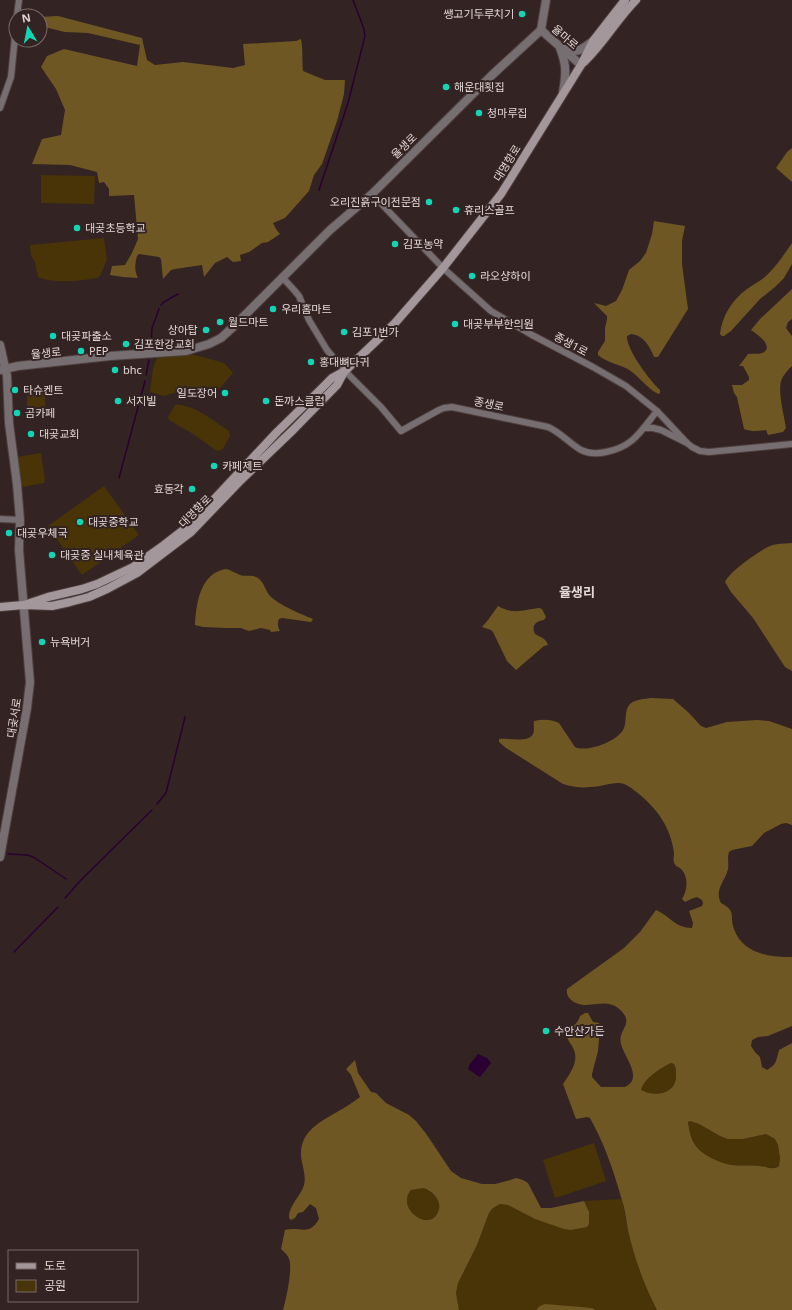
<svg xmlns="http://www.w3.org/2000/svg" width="792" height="1310" font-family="'Noto Sans','Noto Sans KR',sans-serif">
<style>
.green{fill:#483406}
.forest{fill:#6f5724;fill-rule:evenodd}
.water{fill:#2a0032}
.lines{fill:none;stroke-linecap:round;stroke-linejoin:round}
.stream{stroke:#2a0032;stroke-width:1.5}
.minor-casing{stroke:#4f403f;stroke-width:8}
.tertiary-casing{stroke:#4f403f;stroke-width:10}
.secondary-casing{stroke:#4f403f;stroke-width:10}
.minor{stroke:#776e72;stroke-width:6}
.tertiary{stroke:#776e72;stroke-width:8}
.secondary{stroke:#a4979c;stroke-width:8}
.poi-dot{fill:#11d5b4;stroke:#332322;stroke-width:1.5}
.labels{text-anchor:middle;stroke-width:4;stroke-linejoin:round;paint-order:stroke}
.poi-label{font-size:11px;fill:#e3d8d7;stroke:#332322;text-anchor:start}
.street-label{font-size:11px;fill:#e3d8d7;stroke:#332322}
.quarter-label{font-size:13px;font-weight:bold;fill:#e3d8d7;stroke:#332322}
</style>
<rect width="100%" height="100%" fill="#332322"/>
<g class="green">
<polygon points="41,175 95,176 94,204 41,203"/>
<path d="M104,238L107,260L100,276L97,278C80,281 54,284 38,277L35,262L31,256L30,245Z"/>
<polygon points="191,354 221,362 225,364 233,373 221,387 216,390 212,390 195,387 190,388 164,396 150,392 153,368 157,358"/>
<polygon points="44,387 46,414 29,418 27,417 27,389"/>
<path d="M175,405C192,403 215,422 229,431L230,436L222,450L217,451L193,434L169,420L168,417Z"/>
<polygon points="41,453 45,480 44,483 23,487 21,484 17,457"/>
<polygon points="104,486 139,535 82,575 48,526"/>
<path d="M671,1063L674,1064C676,1067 676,1071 676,1076C676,1095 653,1097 640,1090C645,1078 660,1068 671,1063Z"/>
<path d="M690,1121L699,1124L720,1136L743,1139L766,1134L775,1139L778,1145L780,1158L779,1166C773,1170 766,1166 759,1166C749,1165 740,1166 731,1165C719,1163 702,1155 696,1146C691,1139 689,1130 688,1122Z"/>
<polygon points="594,1143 606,1181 555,1198 543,1160"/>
<path d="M423,1188C434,1191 444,1203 437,1214C427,1230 401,1211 408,1195C409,1193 409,1192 411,1190C414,1189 420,1189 423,1188Z"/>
<path d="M622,1199C629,1237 639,1275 657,1310H596L592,1308L582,1307L566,1306L557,1305L536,1310H459L456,1293L458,1283L477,1245L489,1213L493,1208L500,1204L508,1205L535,1219L571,1230L587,1227L589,1224V1212L584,1201Z"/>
</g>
<g class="forest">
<path d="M58,16L142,38L147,60L155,65L183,62L233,68L245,65L243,44L296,41L301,39C303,49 302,60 303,71L325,80H345L344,94L337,121L322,164L314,175L309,191L285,218L273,223L276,229L280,234L268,242L262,243L249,252L240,255L241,261L233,262L227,257L215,263L204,277L202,265L175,269L171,270L163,279L161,259L159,257L139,254L137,256C135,264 134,270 138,278L123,277L110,275L112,266L125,265L132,253L138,239L134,195L109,196V189L104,182L99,183L97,172L70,165L32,164L42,139L61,135L65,110L56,89L41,67L47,56L64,49L137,66L140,45L88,33L65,32L40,26V17Z"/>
<polygon points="792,148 792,182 776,168 787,152"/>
<path d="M654,221L685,226L682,241V264L688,309L658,357H654C650,346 643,335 631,334L627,336C626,349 650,381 660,390V393L659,394C651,392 640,378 632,372C622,364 608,364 598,355V352L605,341V328L607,319V316L594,303L606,306L616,301L622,290L629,270L640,261L646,253L652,234Z"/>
<path d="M792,243V264L784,278L775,287L760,299L731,331L724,336H722L720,334C722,316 732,300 747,289C754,284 763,280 769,273C778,264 785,253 792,243Z"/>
<path d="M792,289V319L788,322L786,328L792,336V366C787,371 783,375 781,381C778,394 784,415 786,428L783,432L768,435L766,430C758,431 752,432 744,429L737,397L734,393L732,385H742L749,380V377L743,366H739L748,354C756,353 764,356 767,348C766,340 758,335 751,330L760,319Z"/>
<path d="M792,543V671L785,667L753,618L731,592L725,582C730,571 759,551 770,546C777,543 785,544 792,543Z"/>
<path d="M226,569C231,570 235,573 240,575C246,577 252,574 258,578C264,582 265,590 270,596C279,605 301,614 313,619L311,622L282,618L279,619C277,624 278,627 280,631L271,632L270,630L261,628L249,631L241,628H226L203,627L195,625C196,604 200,573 226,569Z"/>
<path d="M498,606C514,615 522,610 539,608L542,609L546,617L544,620C536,621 531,625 535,634C540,637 546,638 548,645L544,646L516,670L507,661L493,632L491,630L482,627L488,620Z"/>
<path d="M651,698L673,699L688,712L701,726L706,728L727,722L757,720L769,721L792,729V825L786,823L781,824L764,833L752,846L732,850L729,852C727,858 729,863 728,869C725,882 714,889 721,903C737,912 729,914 734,929C742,953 770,958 792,957V1026L768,1036L758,1037L752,1040L751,1046L755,1052L760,1057L762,1067L767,1070C777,1064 776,1061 779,1050L792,1043V1310H657C644,1285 634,1257 628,1230C626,1219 625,1208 621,1197C613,1169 604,1143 590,1118L587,1117L576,1119L563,1084C570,1073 580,1061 573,1048C572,1045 568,1041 567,1037C567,1029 578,1025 580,1016L585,1013H588L593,1022L599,1023L600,1027L598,1051L592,1074V1077L601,1087H625C644,1078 624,1057 621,1044C617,1028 637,1024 618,1008C608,1000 596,1005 585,1005C576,1005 565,999 567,989L624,948L640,932L656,910C670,916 675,928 692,928L693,923L689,911L702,906L703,903L702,900L697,897L691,899L685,902L682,899C687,891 689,878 682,870C680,867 675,867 674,862C673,859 674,856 674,853C671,828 658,810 639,794C632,789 627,783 618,783C609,783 600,787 590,787C582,788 572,787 563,784L506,748L499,742V739C508,738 529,743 533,734C535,730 533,726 534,721C542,719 551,719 559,723L575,747C587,753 619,741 624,728C627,720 624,710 630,704C636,699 645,699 651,698ZM671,1063L674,1064C676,1067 676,1071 676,1076C676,1095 653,1097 641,1090C644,1078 661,1068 671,1063ZM690,1121L699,1124L720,1136L728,1139H743L766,1134L775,1139L778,1145L780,1158L779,1166C773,1171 766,1166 759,1166C749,1165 740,1166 731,1165C720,1163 702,1155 696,1146C691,1140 689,1130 688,1122Z"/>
<path d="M355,1060L358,1073L371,1092L376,1093L386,1103L409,1115L416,1121L427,1135L451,1171L461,1178L482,1184H495L507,1181L516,1178L523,1180L528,1183L541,1208H551L584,1201L589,1212V1224L587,1227L571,1230L564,1229L535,1219L508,1205L500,1204L493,1208L489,1213L477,1245L458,1283L456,1293L459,1310H283C286,1300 293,1268 289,1259C288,1255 283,1251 281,1249L285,1230C299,1226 309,1237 319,1219L316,1208L310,1204L303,1212L298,1213L295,1218L291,1220L289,1218C288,1206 301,1196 304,1185C307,1174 300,1162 301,1151C303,1126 329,1118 347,1106C352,1103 356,1100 360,1097L351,1075L346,1069ZM423,1188C434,1191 444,1203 437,1214C428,1230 401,1211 408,1195C409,1193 409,1192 411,1190C414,1189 420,1189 423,1188Z"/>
<polygon points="545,1304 582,1307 592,1308 596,1310 536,1310 540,1306"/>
</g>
<polygon class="water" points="478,1054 487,1058 491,1063 480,1077 478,1076 468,1069 470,1064"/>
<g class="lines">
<g class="stream">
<polyline points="319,190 348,103 365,36 364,29 353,0"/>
<polyline points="161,305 164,302 178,294"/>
<polyline points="151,347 152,328 159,309"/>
<polyline points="146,375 149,360"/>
<polyline points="119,478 145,381"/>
<polyline points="157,804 166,793 185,717"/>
<polyline points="8,854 28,855 35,858 66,879"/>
<polyline points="65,898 81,880 152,810"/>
<polyline points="14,952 58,907"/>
</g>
<g class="minor-casing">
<g id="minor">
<polyline points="17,16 19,0"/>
<polyline points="0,108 11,77 16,26"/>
<polyline points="372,194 443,268 491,311 532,335 593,367 626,386 657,411 687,443"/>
<path d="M282,277L294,290L299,296L309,320L327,350L345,371L381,407L401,431L439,410L444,408L452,407L548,427C560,432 569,443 581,450C589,454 597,454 606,452C633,447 641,431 657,411"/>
<polyline points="644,428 653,428 661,430 687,443 692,447 700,451 709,452 792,444"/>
<polyline points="0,519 20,520"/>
</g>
</g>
<g class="tertiary-casing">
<g id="tertiary">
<polyline points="541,30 581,65"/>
<polyline points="541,30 546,0"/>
<path d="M560,48C567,66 566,74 563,92"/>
<path d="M565,49C578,54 582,49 593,41"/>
<polyline points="0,345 7,376 9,423 17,484 20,520 19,550 30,682 27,708 0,857"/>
<polyline points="0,370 18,366 110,356 186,351 209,344 221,338 232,328 330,230 372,194 491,76 541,30"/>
</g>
</g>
<g class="secondary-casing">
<g id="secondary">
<path d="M584,62C604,43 617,19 636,0"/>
<polyline points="24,605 48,597 82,589 97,584 133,567 164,545 186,528 206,508 277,432 320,390 332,378 345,371 395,323 443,268 501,194 581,65 593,41 625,0"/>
<polyline points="0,607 24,605 52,606 70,602 89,597 107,589 137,573 191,532 241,480 293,430 337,385 344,372"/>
</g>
</g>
<use href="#minor" class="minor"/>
<use href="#tertiary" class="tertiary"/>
<use href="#secondary" class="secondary"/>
</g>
<g class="poi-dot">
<circle cx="522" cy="14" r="4"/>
<circle cx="446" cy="87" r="4"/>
<circle cx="479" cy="113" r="4"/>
<circle cx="429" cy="202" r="4"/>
<circle cx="456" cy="210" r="4"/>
<circle cx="77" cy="228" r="4"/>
<circle cx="395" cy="244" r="4"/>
<circle cx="472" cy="276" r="4"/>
<circle cx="273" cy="309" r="4"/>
<circle cx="220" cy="322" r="4"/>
<circle cx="455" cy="324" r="4"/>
<circle cx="206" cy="330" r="4"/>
<circle cx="344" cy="332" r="4"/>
<circle cx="53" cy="336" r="4"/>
<circle cx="126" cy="344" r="4"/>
<circle cx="81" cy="351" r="4"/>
<circle cx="311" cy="362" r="4"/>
<circle cx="115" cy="370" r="4"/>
<circle cx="15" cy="390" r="4"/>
<circle cx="225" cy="393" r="4"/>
<circle cx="118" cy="401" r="4"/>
<circle cx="266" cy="401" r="4"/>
<circle cx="17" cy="413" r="4"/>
<circle cx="31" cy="434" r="4"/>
<circle cx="214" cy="466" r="4"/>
<circle cx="192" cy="489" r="4"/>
<circle cx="80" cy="522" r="4"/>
<circle cx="9" cy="533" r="4"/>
<circle cx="52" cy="555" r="4"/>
<circle cx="42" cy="642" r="4"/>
<circle cx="546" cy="1031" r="4"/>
</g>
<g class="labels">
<g class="poi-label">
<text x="514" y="18" text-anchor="end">쌩고기두루치기</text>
<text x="454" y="91">해운대횟집</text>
<text x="487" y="117">청마루집</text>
<text x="421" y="206" text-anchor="end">오리진흙구이전문점</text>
<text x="464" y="214">휴리스골프</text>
<text x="85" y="232">대곶초등학교</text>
<text x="403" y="248">김포농약</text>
<text x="480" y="280">라오샹하이</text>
<text x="281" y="313">우리홈마트</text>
<text x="228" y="326">월드마트</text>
<text x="463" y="328">대곶부부한의원</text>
<text x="198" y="334" text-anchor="end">상아탑</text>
<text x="352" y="336">김포1번가</text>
<text x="61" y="340">대곶파출소</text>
<text x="134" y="348">김포한강교회</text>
<text x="89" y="355">PEP</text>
<text x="319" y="366">홍대뼈다귀</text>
<text x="123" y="374">bhc</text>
<text x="23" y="394">타슈켄트</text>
<text x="217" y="397" text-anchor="end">일도장어</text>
<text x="126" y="405">서지빌</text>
<text x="274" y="405">돈까스클럽</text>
<text x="25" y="417">곰카페</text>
<text x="39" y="438">대곶교회</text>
<text x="222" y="470">카페제트</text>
<text x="184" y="493" text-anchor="end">효동각</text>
<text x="88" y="526">대곶중학교</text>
<text x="17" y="537">대곶우체국</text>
<text x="60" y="559">대곶중 실내체육관</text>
<text x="50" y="646">뉴욕버거</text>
<text x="554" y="1035">수안산가든</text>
</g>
<g class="street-label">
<text transform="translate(565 37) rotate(41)" y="4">율마로</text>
<text transform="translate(404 146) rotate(-45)" y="4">율생로</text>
<text transform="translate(507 163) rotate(-58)" y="4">대명항로</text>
<text transform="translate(571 344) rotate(28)" y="4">종생1로</text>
<text transform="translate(46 353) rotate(-6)" y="4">율생로</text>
<text transform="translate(489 404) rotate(12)" y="4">종생로</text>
<text transform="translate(195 511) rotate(-45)" y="4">대명항로</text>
<text transform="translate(14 718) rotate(-81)" y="4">대곶서로</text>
</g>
<g class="quarter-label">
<text x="577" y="597">율생리</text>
</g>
</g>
<rect x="8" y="1250" width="130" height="52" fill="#332322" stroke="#796b6a"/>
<rect x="16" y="1263" width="20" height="6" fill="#a4979c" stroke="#796b6a"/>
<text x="44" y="1270" font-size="12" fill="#e3d8d7">도로</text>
<rect x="16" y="1280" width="20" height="12" fill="#483406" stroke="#796b6a"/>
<text x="44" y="1290" font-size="12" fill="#e3d8d7">공원</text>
<g transform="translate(28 28) rotate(350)"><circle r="19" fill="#332322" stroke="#796b6a"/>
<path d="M0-3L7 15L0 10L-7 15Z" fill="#11d5b4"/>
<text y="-6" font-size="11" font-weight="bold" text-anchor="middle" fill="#e3d8d7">N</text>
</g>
</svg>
